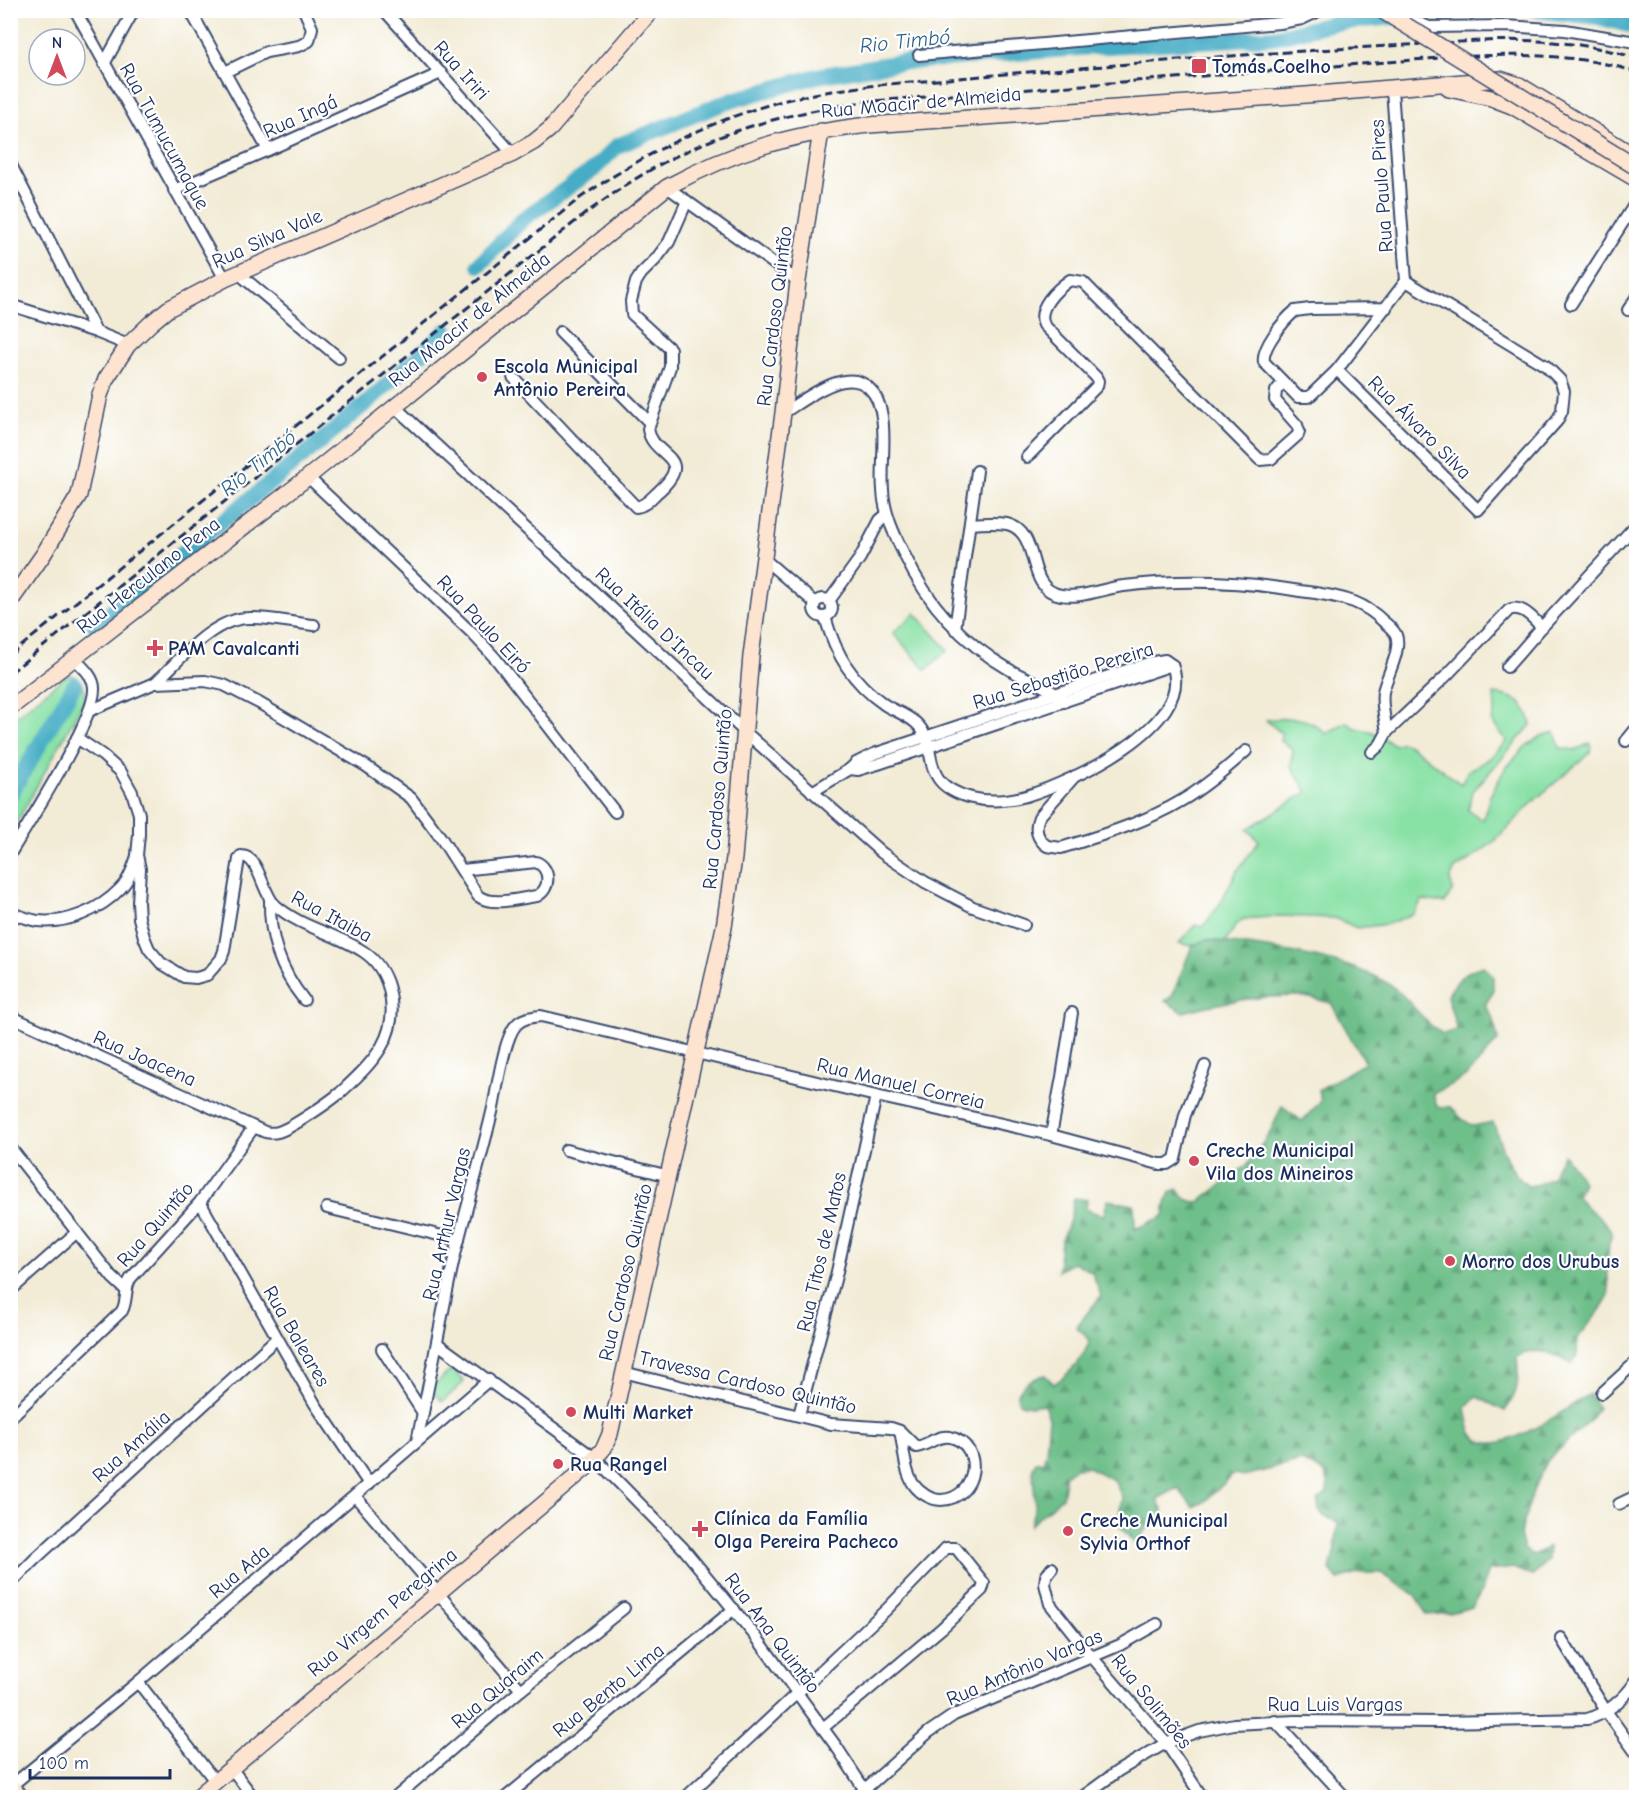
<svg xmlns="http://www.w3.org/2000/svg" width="1647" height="1808" font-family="'Comic Neue',sans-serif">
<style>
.green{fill:#88e1a5;stroke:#528882;stroke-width:1.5}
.forest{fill:url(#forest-firs);stroke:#447774;stroke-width:1.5}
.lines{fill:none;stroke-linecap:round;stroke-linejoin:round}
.river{stroke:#46adc6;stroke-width:16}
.street-casing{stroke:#3b4b70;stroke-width:14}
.secondary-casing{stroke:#3b4b70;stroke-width:18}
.street{stroke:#fff;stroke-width:10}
.secondary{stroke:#fde4d0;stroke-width:15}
.rail{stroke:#1b2f5e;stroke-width:3;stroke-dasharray:9 4.5;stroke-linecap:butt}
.secondary-bridge-casing{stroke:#3b4b70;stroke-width:18;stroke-linecap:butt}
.secondary-bridge{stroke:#fde4d0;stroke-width:15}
.poi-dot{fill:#d1495b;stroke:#fff;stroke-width:2}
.labels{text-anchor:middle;stroke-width:4.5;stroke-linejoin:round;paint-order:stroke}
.poi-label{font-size:20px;font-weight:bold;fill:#1b2f5e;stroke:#fff;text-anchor:start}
.street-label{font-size:20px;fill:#1b2f5e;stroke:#fff}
.water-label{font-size:21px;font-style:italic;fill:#2c6188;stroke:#fff}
</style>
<defs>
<pattern id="forest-firs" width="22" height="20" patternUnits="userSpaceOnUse" patternTransform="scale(1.5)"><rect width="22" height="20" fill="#6ebf8a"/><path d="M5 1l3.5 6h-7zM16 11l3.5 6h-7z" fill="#5a9c74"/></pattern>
</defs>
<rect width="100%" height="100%" fill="#fff"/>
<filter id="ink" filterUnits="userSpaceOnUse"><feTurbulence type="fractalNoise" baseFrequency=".0167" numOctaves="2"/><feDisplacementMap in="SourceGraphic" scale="12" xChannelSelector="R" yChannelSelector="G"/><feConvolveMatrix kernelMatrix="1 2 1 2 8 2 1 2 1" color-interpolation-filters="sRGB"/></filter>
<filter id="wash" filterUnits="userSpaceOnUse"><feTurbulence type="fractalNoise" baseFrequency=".008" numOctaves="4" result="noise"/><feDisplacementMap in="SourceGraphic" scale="24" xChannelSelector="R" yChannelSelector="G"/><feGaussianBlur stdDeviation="1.35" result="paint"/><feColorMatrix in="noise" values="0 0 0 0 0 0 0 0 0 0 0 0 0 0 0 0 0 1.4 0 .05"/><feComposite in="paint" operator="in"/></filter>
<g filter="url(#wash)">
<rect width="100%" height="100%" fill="#f2ebd5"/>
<g class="green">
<polygon points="915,613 948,650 926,670 893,633"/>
<path d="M71,675C84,678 86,689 84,701L11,833V720L66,676Z"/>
<path d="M1494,694C1515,696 1527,703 1531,725L1473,791L1468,810L1483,820L1490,796L1505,769L1526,746L1541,736L1555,732L1560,748L1576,750L1590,743L1591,752L1536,799L1496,840L1472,858L1455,869L1450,880L1453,890L1445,903L1422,900L1414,914L1388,924L1357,928L1335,918L1281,916L1244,919L1237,924L1225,942L1206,940L1192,946L1179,943L1195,925L1203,927L1218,907L1237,871L1259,841L1247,829L1307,792L1291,766L1293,749L1281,741V733L1266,720C1289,717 1309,715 1326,734L1346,722L1355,728L1373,732L1394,745L1402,742L1411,746L1461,784L1468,771L1489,759L1507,741L1492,722L1495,710Z"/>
<polygon points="452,1369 464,1382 442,1402 430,1389"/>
</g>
<path class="forest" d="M1206,940C1258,946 1351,957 1393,987C1412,1001 1423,1023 1443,1034L1457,1030L1447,996C1459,978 1463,971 1484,966L1493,976V992L1485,1005L1493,1018L1498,1040L1467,1076L1433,1094L1437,1107H1451L1461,1118L1473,1126L1493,1122C1502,1147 1506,1169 1528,1186L1539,1184L1553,1177L1557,1165L1564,1154L1583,1182L1577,1196C1588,1213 1603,1215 1612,1233L1609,1244L1607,1264L1609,1295L1600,1310L1577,1339V1354L1572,1364C1551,1353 1540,1346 1517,1357C1519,1380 1519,1392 1505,1411L1477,1397L1471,1401L1466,1408C1468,1418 1469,1436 1480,1441C1504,1454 1568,1408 1589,1394L1599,1408L1589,1421L1546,1462L1533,1491L1520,1535L1524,1549L1533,1555L1549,1547L1548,1560L1533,1576L1513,1568L1489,1571L1482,1590L1472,1607L1450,1613L1427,1615L1415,1595L1381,1573H1359L1338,1580L1330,1570L1335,1549L1338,1522L1324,1516L1319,1511L1318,1501L1327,1493L1328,1483L1325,1473L1302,1461L1244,1476L1234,1474L1204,1502L1193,1507L1178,1488L1157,1499L1164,1514L1142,1533L1145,1539L1136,1545L1118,1524L1122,1497L1114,1480L1088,1467L1076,1468L1066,1474L1062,1497L1030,1525L1035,1507L1033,1468L1036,1462H1043L1046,1453L1049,1418L1044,1404L1031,1406L1020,1404L1017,1397C1021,1383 1032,1379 1045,1375L1054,1384C1071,1373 1083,1360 1090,1340L1076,1327L1101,1296L1092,1272L1074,1262L1058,1271L1061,1240L1070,1220L1074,1198L1087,1200L1086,1209L1103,1216L1108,1200L1134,1205L1135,1229L1164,1216C1166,1204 1165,1193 1178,1189C1183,1198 1188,1202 1199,1202L1247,1165L1270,1133L1282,1106L1302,1121L1321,1101L1318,1090L1365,1063L1331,1003C1319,1000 1306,996 1294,996C1257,996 1218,1003 1183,1012L1165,1001L1172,996L1192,946Z"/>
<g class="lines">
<g class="river">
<polyline points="1536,10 1598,17 1636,27"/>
<polyline points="479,265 523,219 593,170 617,146 726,102 817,76 895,63 1091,47 1274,37 1334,23 1463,10"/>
<path d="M94,625C212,528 335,436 446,331"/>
<polyline points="10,795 75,684"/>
</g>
</g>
</g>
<g filter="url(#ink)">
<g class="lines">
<g class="street-casing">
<g id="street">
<polyline points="75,10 225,279"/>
<polyline points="190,10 268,150"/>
<polyline points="384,10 513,154"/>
<polyline points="1397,10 1416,22 1429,27 1506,26 1565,30 1636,42"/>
<polyline points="919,55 1280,23 1302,19 1321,10"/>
<polyline points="104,64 134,10"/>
<polyline points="225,72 266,52 299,46 309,41 312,28 304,10"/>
<polyline points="10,163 96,332"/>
<polyline points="667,187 798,281"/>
<polyline points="174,190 268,150 441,73"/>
<polyline points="238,273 339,358"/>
<polyline points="1571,304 1636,202"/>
<polyline points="10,305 96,332 128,345"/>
<path d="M1386,308L1310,309L1295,311C1284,320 1261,348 1264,362L1298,397H1309L1337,370L1406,281L1392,89"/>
<polyline points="1628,310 1636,298"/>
<polyline points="560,332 649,422"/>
<polyline points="1337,370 1478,510 1557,421 1562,411 1564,391 1560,380 1546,366 1406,281"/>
<path d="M513,377L636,507C646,506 652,497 659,491C697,456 652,458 648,429L670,367V349L632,314L631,301L636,282L641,274L656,259L669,242L687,201"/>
<polyline points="394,406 744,731 882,853 925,882 973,907 1024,925"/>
<path d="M783,413C803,401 846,365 869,388C892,410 880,461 883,490C884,513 894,534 904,554C928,605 962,642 1010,670C1028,680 1051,687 1064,702"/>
<path d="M1027,457L1097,386L1098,381L1096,377L1044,325C1036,308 1057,289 1070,280L1083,282L1260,460L1271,459L1298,435L1299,431L1297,425L1275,400L1276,391L1283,382"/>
<polyline points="308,477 473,634 496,659 615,812"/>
<path d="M970,524C982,523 995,522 1007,524C1043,533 1023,589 1061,595C1081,599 1104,588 1124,586C1182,579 1242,581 1300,591C1318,593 1337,596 1354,602C1364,606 1376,614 1384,622C1389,626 1394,630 1396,635C1402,650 1386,677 1383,692C1381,705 1385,719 1387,732"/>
<polyline points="764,559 815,603"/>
<circle cx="823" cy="608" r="9"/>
<polyline points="829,601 860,558 880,520 886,515"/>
<path d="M825,617C836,655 852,682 885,705C895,711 907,715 916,723C942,747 914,783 972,798C988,802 1009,801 1026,796C1069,783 1197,725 1172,665"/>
<polyline points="955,629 977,471"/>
<polyline points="1507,667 1542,627"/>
<path d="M155,683C180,660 213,618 249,618C270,617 293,623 314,625"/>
<path d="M89,711L155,683L205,681L224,685L259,703L366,766L411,798L441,838L478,896C493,907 520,898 537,896C551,889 551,868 536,862L462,870"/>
<polyline points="1626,741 1636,729"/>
<path d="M1372,752L1380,745L1387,732L1447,675L1509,610C1522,604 1533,619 1542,627L1636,525"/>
<polyline points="850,769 858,770 878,764 1172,665"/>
<path d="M1075,776L1039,817C1034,829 1037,839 1047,846L1061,848C1102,835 1144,823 1181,801C1205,787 1226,769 1246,751"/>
<polyline points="812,792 850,769 856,763 874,754 1148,663 1165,660 1172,665"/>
<path d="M10,854C28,824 96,718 94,688C94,676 81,666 74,658"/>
<path d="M270,900C269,938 280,970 304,1000"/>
<path d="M10,913C19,915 29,920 38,921C67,924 100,910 120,889C129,880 133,868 137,856"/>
<path d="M10,1016L265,1132C269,1133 274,1133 278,1132C292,1128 329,1102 340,1093C372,1063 401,1037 389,989C385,974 376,960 364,952C336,933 301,928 275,905C262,893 259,855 241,856L239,859L224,951L221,959L207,975L196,978L184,977L161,963L149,949L144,937L139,918L138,902L140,869L137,855L139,835V814L132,792L121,772L102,755L77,738"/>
<polyline points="1051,1135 1062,1077 1072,1013"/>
<polyline points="10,1147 112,1277 126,1290"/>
<polyline points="566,1150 669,1176"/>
<polyline points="200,1202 315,1404 369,1484"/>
<polyline points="327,1208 459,1240"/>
<polyline points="10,1291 77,1232"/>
<polyline points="438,1344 596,1459 683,1548 757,1638 838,1749 870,1798"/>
<polyline points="382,1349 423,1413"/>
<path d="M623,1372L831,1424L891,1428L900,1431L916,1447C929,1445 937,1435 950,1437C985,1445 978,1499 941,1500C931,1500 920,1493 914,1485C904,1471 904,1448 900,1431"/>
<polyline points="1602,1393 1636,1362"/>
<polyline points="799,1415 836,1276 876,1096"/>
<path d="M10,1418L122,1311C128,1300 124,1288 131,1278L200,1202L254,1127"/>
<path d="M417,1441C430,1382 440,1322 453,1263C465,1211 481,1160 493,1108C497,1089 504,1038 516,1025C522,1018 532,1017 541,1016L876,1096L1051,1135L1159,1164H1167L1175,1159L1185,1115L1205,1066"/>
<polyline points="355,1496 521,1690"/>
<polyline points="1619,1504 1636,1496"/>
<polyline points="1052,1568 1046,1576 1045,1584 1050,1604 1092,1657 1166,1743 1203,1798"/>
<polyline points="10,1584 35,1559 277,1338"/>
<polyline points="1561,1638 1606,1711 1636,1753"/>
<polyline points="138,1682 215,1781"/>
<polyline points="1275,1721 1346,1798"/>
<polyline points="231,1768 254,1798"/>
<polyline points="11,1786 138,1682 489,1380"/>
<polyline points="395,1798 521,1690 624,1608"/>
<polyline points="505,1798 734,1609"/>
<polyline points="685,1798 887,1609 946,1548 956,1548 984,1583 982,1590 942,1628 823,1728"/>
<polyline points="855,1798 929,1732 954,1715 1120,1645 1157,1624"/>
<path d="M1081,1798L1118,1771L1166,1743L1199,1731L1234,1724L1296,1721L1442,1722L1587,1719C1606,1715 1626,1697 1636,1681"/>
</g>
</g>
<g class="secondary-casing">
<g id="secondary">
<polyline points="1449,89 1491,98 1512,106 1636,179"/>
<polyline points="10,602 43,555 79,495 100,395 106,379 128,345 151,323 168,309 225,279 513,154 534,142 550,129 652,10"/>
<path d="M10,708L308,477L667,187C736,150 791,134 869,125L1306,95L1500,79L1519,85L1636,157"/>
<polyline points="10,1785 21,1798"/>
<polyline points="196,1798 587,1467 604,1448 610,1434 724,927 734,858 751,656 783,413 798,281 821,131"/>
</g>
</g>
<use href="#street" class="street"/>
<use href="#secondary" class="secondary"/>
<g class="rail">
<path d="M10,655L580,198C644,154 710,120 786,100C835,88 886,84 937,80C993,75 1049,70 1105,66C1199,58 1294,51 1388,46C1477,42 1549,31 1636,58"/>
<path d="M10,673L586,213C606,199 626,184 647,172C718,130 790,112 872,101L1453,57C1515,54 1576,53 1636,72"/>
</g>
<g class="secondary-bridge-casing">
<polyline id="secondary-bridge" points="1381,10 1636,167"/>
</g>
<use href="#secondary-bridge" class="secondary-bridge"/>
</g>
</g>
<g class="poi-dot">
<rect x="1191" y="58" width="16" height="16" rx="3"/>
<circle cx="482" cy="377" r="6"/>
<path d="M152 639h6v6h6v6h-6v6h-6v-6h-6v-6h6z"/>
<circle cx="1194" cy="1161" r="6"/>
<circle cx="1450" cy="1261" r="6"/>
<circle cx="571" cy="1412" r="6"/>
<circle cx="558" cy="1464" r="6"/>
<path d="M697 1520h6v6h6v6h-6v6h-6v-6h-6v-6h6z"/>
<circle cx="1068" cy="1531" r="6"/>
</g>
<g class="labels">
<g class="poi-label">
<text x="1212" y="73">Tomás Coelho</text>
<text x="494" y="373">Escola Municipal<tspan x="494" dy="23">Antônio Pereira</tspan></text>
<text x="168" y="655">PAM Cavalcanti</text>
<text x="1206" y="1157">Creche Municipal<tspan x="1206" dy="23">Vila dos Mineiros</tspan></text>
<text x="1462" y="1268">Morro dos Urubus</text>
<text x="583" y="1419">Multi Market</text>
<text x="570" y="1471">Rua Rangel</text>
<text x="714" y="1525">Clínica da Família<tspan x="714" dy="23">Olga Pereira Pacheco</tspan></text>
<text x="1080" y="1527">Creche Municipal<tspan x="1080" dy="23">Sylvia Orthof</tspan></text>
</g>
<g class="street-label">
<text transform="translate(462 70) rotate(48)" y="7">Rua Iriri</text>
<text transform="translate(921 102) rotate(-5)" y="7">Rua Moacir de Almeida</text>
<text transform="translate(300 116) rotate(-24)" y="7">Rua Ingá</text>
<text transform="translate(165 136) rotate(61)" y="7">Rua Tumucumaque</text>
<text transform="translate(1381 186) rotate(-94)" y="7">Rua Paulo Pires</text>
<text transform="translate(267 238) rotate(-24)" y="7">Rua Silva Vale</text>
<text transform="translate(774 316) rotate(-83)" y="7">Rua Cardoso Quintão</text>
<text transform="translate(469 319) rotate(-39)" y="7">Rua Moacir de Almeida</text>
<text transform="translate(1420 427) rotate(45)" y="7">Rua Álvaro Silva</text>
<text transform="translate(148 575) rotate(-38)" y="7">Rua Herculano Pena</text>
<text transform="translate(655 623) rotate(43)" y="7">Rua Itália D'Incau</text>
<text transform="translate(484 624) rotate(47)" y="7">Rua Paulo Eiró</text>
<text transform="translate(1063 675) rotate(-17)" y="7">Rua Sebastião Pereira</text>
<text transform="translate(717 799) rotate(-85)" y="7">Rua Cardoso Quintão</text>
<text transform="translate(332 916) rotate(28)" y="7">Rua Itaiba</text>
<text transform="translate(145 1058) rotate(24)" y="7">Rua Joacena</text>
<text transform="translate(901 1083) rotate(13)" y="7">Rua Manuel Correia</text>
<text transform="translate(155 1224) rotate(-49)" y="7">Rua Quintão</text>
<text transform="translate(446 1224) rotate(-77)" y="7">Rua Arthur Vargas</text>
<text transform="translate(821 1252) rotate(-77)" y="7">Rua Titos de Matos</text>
<text transform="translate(625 1272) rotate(-77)" y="7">Rua Cardoso Quintão</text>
<text transform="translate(297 1336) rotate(60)" y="7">Rua Baleares</text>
<text transform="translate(748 1382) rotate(13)" y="7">Travessa Cardoso Quintão</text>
<text transform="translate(131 1446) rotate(-42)" y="7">Rua Amália</text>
<text transform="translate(239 1571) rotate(-40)" y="7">Rua Ada</text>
<text transform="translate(382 1612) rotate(-40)" y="7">Rua Virgem Peregrina</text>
<text transform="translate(773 1633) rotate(53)" y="7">Rua Ana Quintão</text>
<text transform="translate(1024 1667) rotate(-23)" y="7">Rua Antônio Vargas</text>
<text transform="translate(497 1688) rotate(-40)" y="7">Rua Quaraim</text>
<text transform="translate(608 1690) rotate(-39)" y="7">Rua Bento Lima</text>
<text transform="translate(1152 1701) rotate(51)" y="7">Rua Solimões</text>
<text x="1335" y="1711">Rua Luis Vargas</text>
</g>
<g class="water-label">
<text transform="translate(905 41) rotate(-6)" y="7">Rio Timbó</text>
<text transform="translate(258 463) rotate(-39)" y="7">Rio Timbó</text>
</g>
</g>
<rect width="1647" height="1808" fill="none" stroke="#fff" stroke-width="36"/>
<g transform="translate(57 57)"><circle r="28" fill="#ffffff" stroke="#a4acbf" stroke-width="1.5"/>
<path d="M0-4.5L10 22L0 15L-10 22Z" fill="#d1495b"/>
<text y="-9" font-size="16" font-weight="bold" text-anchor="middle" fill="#1b2f5e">N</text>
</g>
<path d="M30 1769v9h140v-9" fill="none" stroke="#1b2f5e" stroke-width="3"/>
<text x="39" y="1769" font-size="18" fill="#1b2f5e" stroke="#ffffff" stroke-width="4.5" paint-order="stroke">100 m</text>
</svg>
